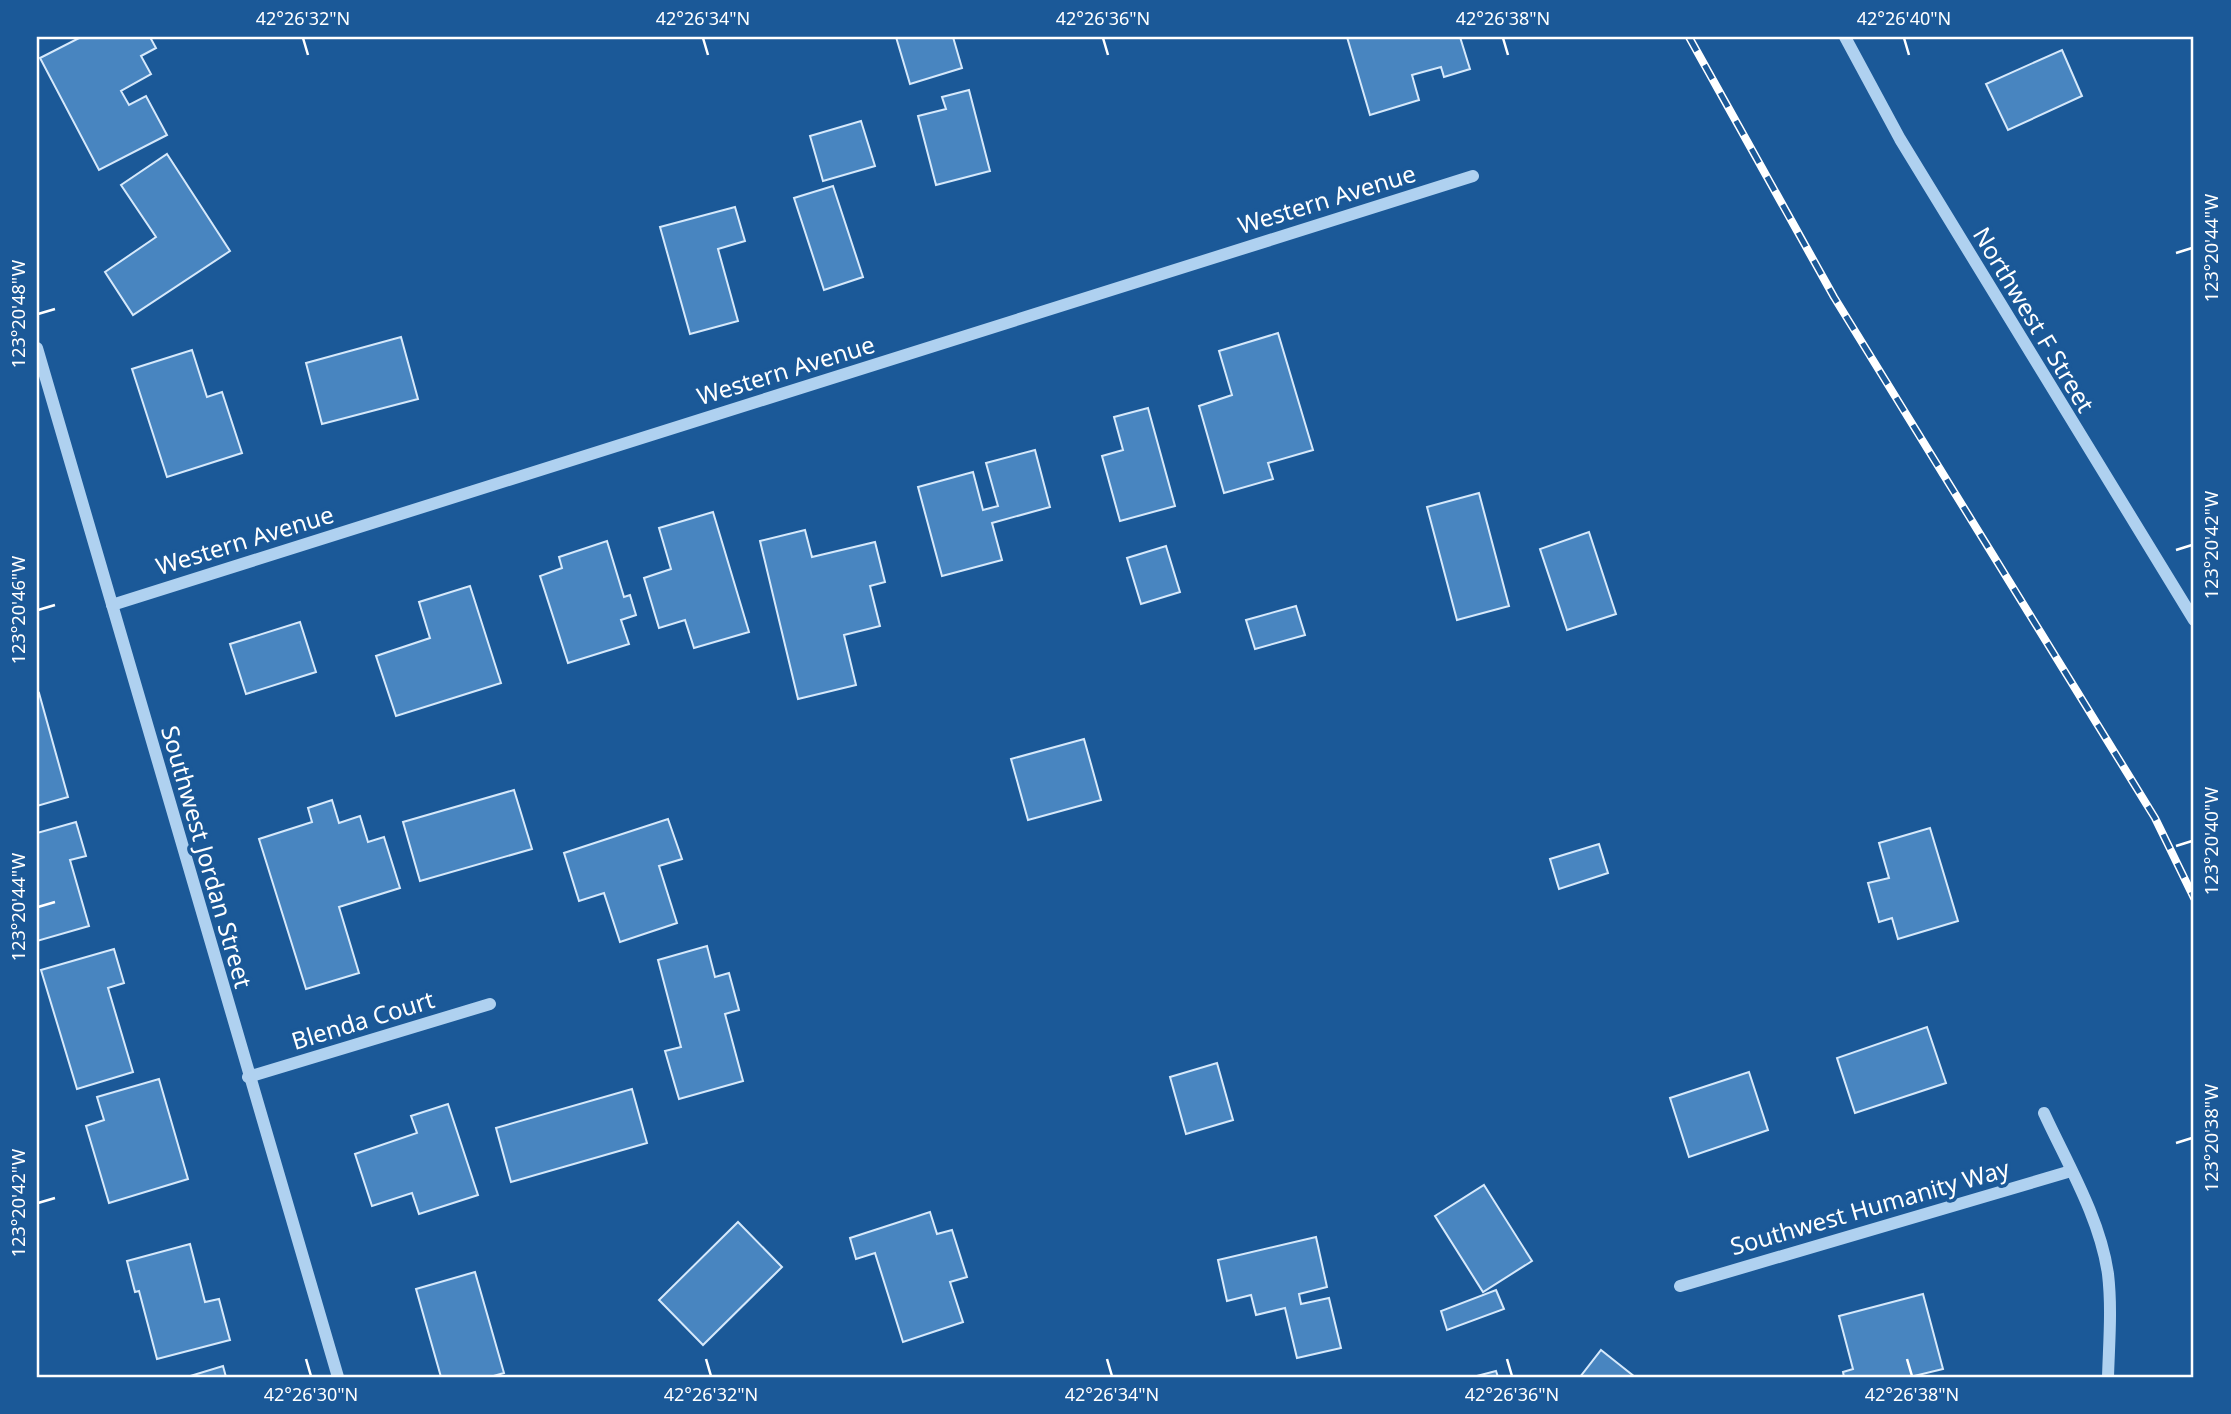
<svg xmlns="http://www.w3.org/2000/svg" width="2231" height="1414" font-family="'Noto Sans',sans-serif">
<style>
.building{fill:#4885c0;stroke:#d6e9fb;stroke-width:2}
.lines{fill:none;stroke-linecap:round;stroke-linejoin:round}
.minor{stroke:#afd1f0;stroke-width:12}
.rail-casing{stroke:#fff;stroke-width:8}
.rail{stroke:#1b5998;stroke-width:5;stroke-dasharray:16;stroke-linecap:butt}
.ticks{fill:none;stroke:#fff;stroke-width:2.5}
.labels{text-anchor:middle;stroke-width:7;stroke-linejoin:round;paint-order:stroke}
.street-label{font-size:24px;fill:#fff;stroke:#1b5998}
.neatline{fill:none;stroke:#fff;stroke-width:2.5}
.ticks-label{font-size:18px;text-anchor:middle;fill:#fff}
</style>
<rect width="100%" height="100%" fill="#1b5998"/>
<g class="building">
<polygon points="81,37 150,37 156,48 141,56 151,74 121,91 129,105 146,96 167,135 99,170 40,58"/>
<polygon points="896,37 953,37 962,68 910,84"/>
<polygon points="1347,37 1460,37 1470,69 1444,77 1441,67 1412,75 1419,100 1370,115"/>
<polygon points="2062,50 2082,96 2008,130 1986,84"/>
<polygon points="969,90 990,171 936,185 918,116 946,109 942,97"/>
<polygon points="861,121 875,166 823,181 810,136"/>
<polygon points="167,154 230,251 133,315 105,272 156,237 121,185"/>
<polygon points="833,186 863,277 824,290 794,198"/>
<polygon points="735,207 745,241 718,249 738,321 690,334 660,227"/>
<polygon points="1278,333 1313,450 1268,463 1273,479 1224,493 1199,406 1232,395 1219,351"/>
<polygon points="401,337 418,399 322,424 306,363"/>
<polygon points="192,350 207,397 222,392 242,453 167,477 132,369"/>
<polygon points="1148,408 1175,506 1120,521 1102,456 1123,450 1114,417"/>
<polygon points="1035,450 1050,507 992,523 1002,560 942,576 918,487 973,472 983,510 998,506 986,463"/>
<polygon points="1479,493 1509,606 1457,620 1427,507"/>
<polygon points="713,512 749,632 694,648 685,620 659,628 644,578 671,569 659,528"/>
<polygon points="805,530 812,557 875,542 885,582 870,586 880,626 844,635 856,685 798,699 760,541"/>
<polygon points="1589,532 1616,614 1567,630 1540,549"/>
<polygon points="607,541 624,597 630,595 636,615 621,620 629,644 568,663 540,576 562,568 559,557"/>
<polygon points="1166,546 1180,592 1141,604 1127,558"/>
<polygon points="470,586 501,683 396,716 376,656 430,638 419,602"/>
<polygon points="1296,606 1305,635 1255,649 1246,620"/>
<polygon points="300,622 316,672 246,694 230,644"/>
<polygon points="39,693 68,797 37,806 37,694"/>
<polygon points="1084,739 1101,800 1028,820 1011,759"/>
<polygon points="514,790 532,849 420,881 403,822"/>
<polygon points="332,800 339,823 360,816 368,842 384,837 400,888 339,907 359,973 306,989 259,839 312,822 308,808"/>
<polygon points="668,819 682,859 659,866 677,923 620,942 604,893 579,901 564,853"/>
<polygon points="76,822 86,856 70,860 89,926 37,941 37,833"/>
<polygon points="1930,828 1958,921 1898,939 1892,918 1879,922 1868,883 1889,878 1879,843"/>
<polygon points="1599,844 1608,873 1559,889 1550,859"/>
<polygon points="707,946 715,977 729,973 739,1010 725,1014 743,1081 679,1099 665,1051 681,1047 658,960"/>
<polygon points="114,949 124,983 108,988 133,1072 77,1089 41,970"/>
<polygon points="1927,1027 1946,1083 1855,1113 1837,1058"/>
<polygon points="1217,1063 1233,1120 1186,1134 1170,1077"/>
<polygon points="1749,1072 1768,1130 1689,1157 1670,1098"/>
<polygon points="159,1079 188,1179 109,1203 86,1126 104,1120 97,1097"/>
<polygon points="632,1089 647,1143 511,1182 496,1128"/>
<polygon points="448,1104 478,1195 419,1214 412,1193 372,1206 355,1154 417,1133 411,1116"/>
<polygon points="1484,1185 1532,1261 1483,1292 1435,1216"/>
<polygon points="930,1212 937,1234 952,1230 967,1277 950,1282 963,1322 903,1342 875,1253 856,1259 850,1238"/>
<polygon points="738,1222 782,1267 703,1345 659,1300"/>
<polygon points="1316,1237 1327,1287 1299,1294 1301,1304 1329,1298 1341,1348 1297,1358 1285,1308 1256,1315 1251,1295 1227,1301 1218,1260"/>
<polygon points="190,1244 205,1302 219,1299 230,1340 157,1359 139,1291 135,1292 127,1261"/>
<polygon points="475,1272 504,1373 490,1377 441,1377 416,1289"/>
<polygon points="1496,1290 1504,1309 1447,1330 1441,1311"/>
<polygon points="1923,1294 1943,1369 1910,1377 1844,1377 1843,1372 1853,1369 1839,1316"/>
<polygon points="1601,1350 1635,1377 1580,1377"/>
<polygon points="223,1366 226,1377 187,1377"/>
<polygon points="1496,1371 1498,1377 1473,1377"/>
</g>
<g class="lines">
<g class="minor">
<polyline points="1845,37 1900,139 2194,620"/>
<polyline points="37,348 338,1377"/>
<polyline points="112,605 1473,176"/>
<polyline points="248,1077 490,1004"/>
<path d="M2044,1113C2067,1163 2100,1218 2108,1274C2112,1308 2109,1343 2108,1377"/>
<polyline points="1680,1286 2071,1171"/>
</g>
<g class="rail-casing">
<polyline id="rail" points="1689,37 1834,297 2155,818 2194,898"/>
</g>
<use href="#rail" class="rail"/>
</g>
<path class="ticks" d="M303,38L308,55M703,38L708,55M1103,38L1108,55M1503,38L1508,55M1904,38L1909,55M2176,253L2192,248M38,314L55,309M2176,550L2192,545M38,610L55,605M2176,846L2192,841M38,907L55,902M2176,1143L2192,1138M38,1203L55,1198M306,1359L311,1376M706,1359L711,1376M1107,1359L1112,1376M1507,1359L1512,1376M1907,1359L1912,1376"/>
<g class="labels">
<g class="street-label">
<text transform="translate(1327 200) rotate(-17)" y="8">Western Avenue</text>
<text transform="translate(2033 320) rotate(59)" y="8">Northwest F Street</text>
<text transform="translate(786 371) rotate(-17)" y="8">Western Avenue</text>
<text transform="translate(245 541) rotate(-17)" y="8">Western Avenue</text>
<text transform="translate(206 857) rotate(74)" y="8">Southwest Jordan Street</text>
<text transform="translate(363 1021) rotate(-17)" y="8">Blenda Court</text>
<text transform="translate(1870 1208) rotate(-16)" y="8">Southwest Humanity Way</text>
</g>
</g>
<rect width="2231" height="1414" fill="none" stroke="#1b5998" stroke-width="77"/>
<rect x="38" y="38" width="2154" height="1338" class="neatline"/>
<g class="ticks-label">
<text x="303" y="25">42°26'32"N</text>
<text x="703" y="25">42°26'34"N</text>
<text x="1103" y="25">42°26'36"N</text>
<text x="1503" y="25">42°26'38"N</text>
<text x="1904" y="25">42°26'40"N</text>
<text transform="translate(2212 248) rotate(-90)" y="6">123°20'44"W</text>
<text transform="translate(19 314) rotate(-90)" y="6">123°20'48"W</text>
<text transform="translate(2212 545) rotate(-90)" y="6">123°20'42"W</text>
<text transform="translate(19 610) rotate(-90)" y="6">123°20'46"W</text>
<text transform="translate(2212 841) rotate(-90)" y="6">123°20'40"W</text>
<text transform="translate(19 907) rotate(-90)" y="6">123°20'44"W</text>
<text transform="translate(2212 1138) rotate(-90)" y="6">123°20'38"W</text>
<text transform="translate(19 1203) rotate(-90)" y="6">123°20'42"W</text>
<text x="311" y="1401">42°26'30"N</text>
<text x="711" y="1401">42°26'32"N</text>
<text x="1112" y="1401">42°26'34"N</text>
<text x="1512" y="1401">42°26'36"N</text>
<text x="1912" y="1401">42°26'38"N</text>
</g>
</svg>
